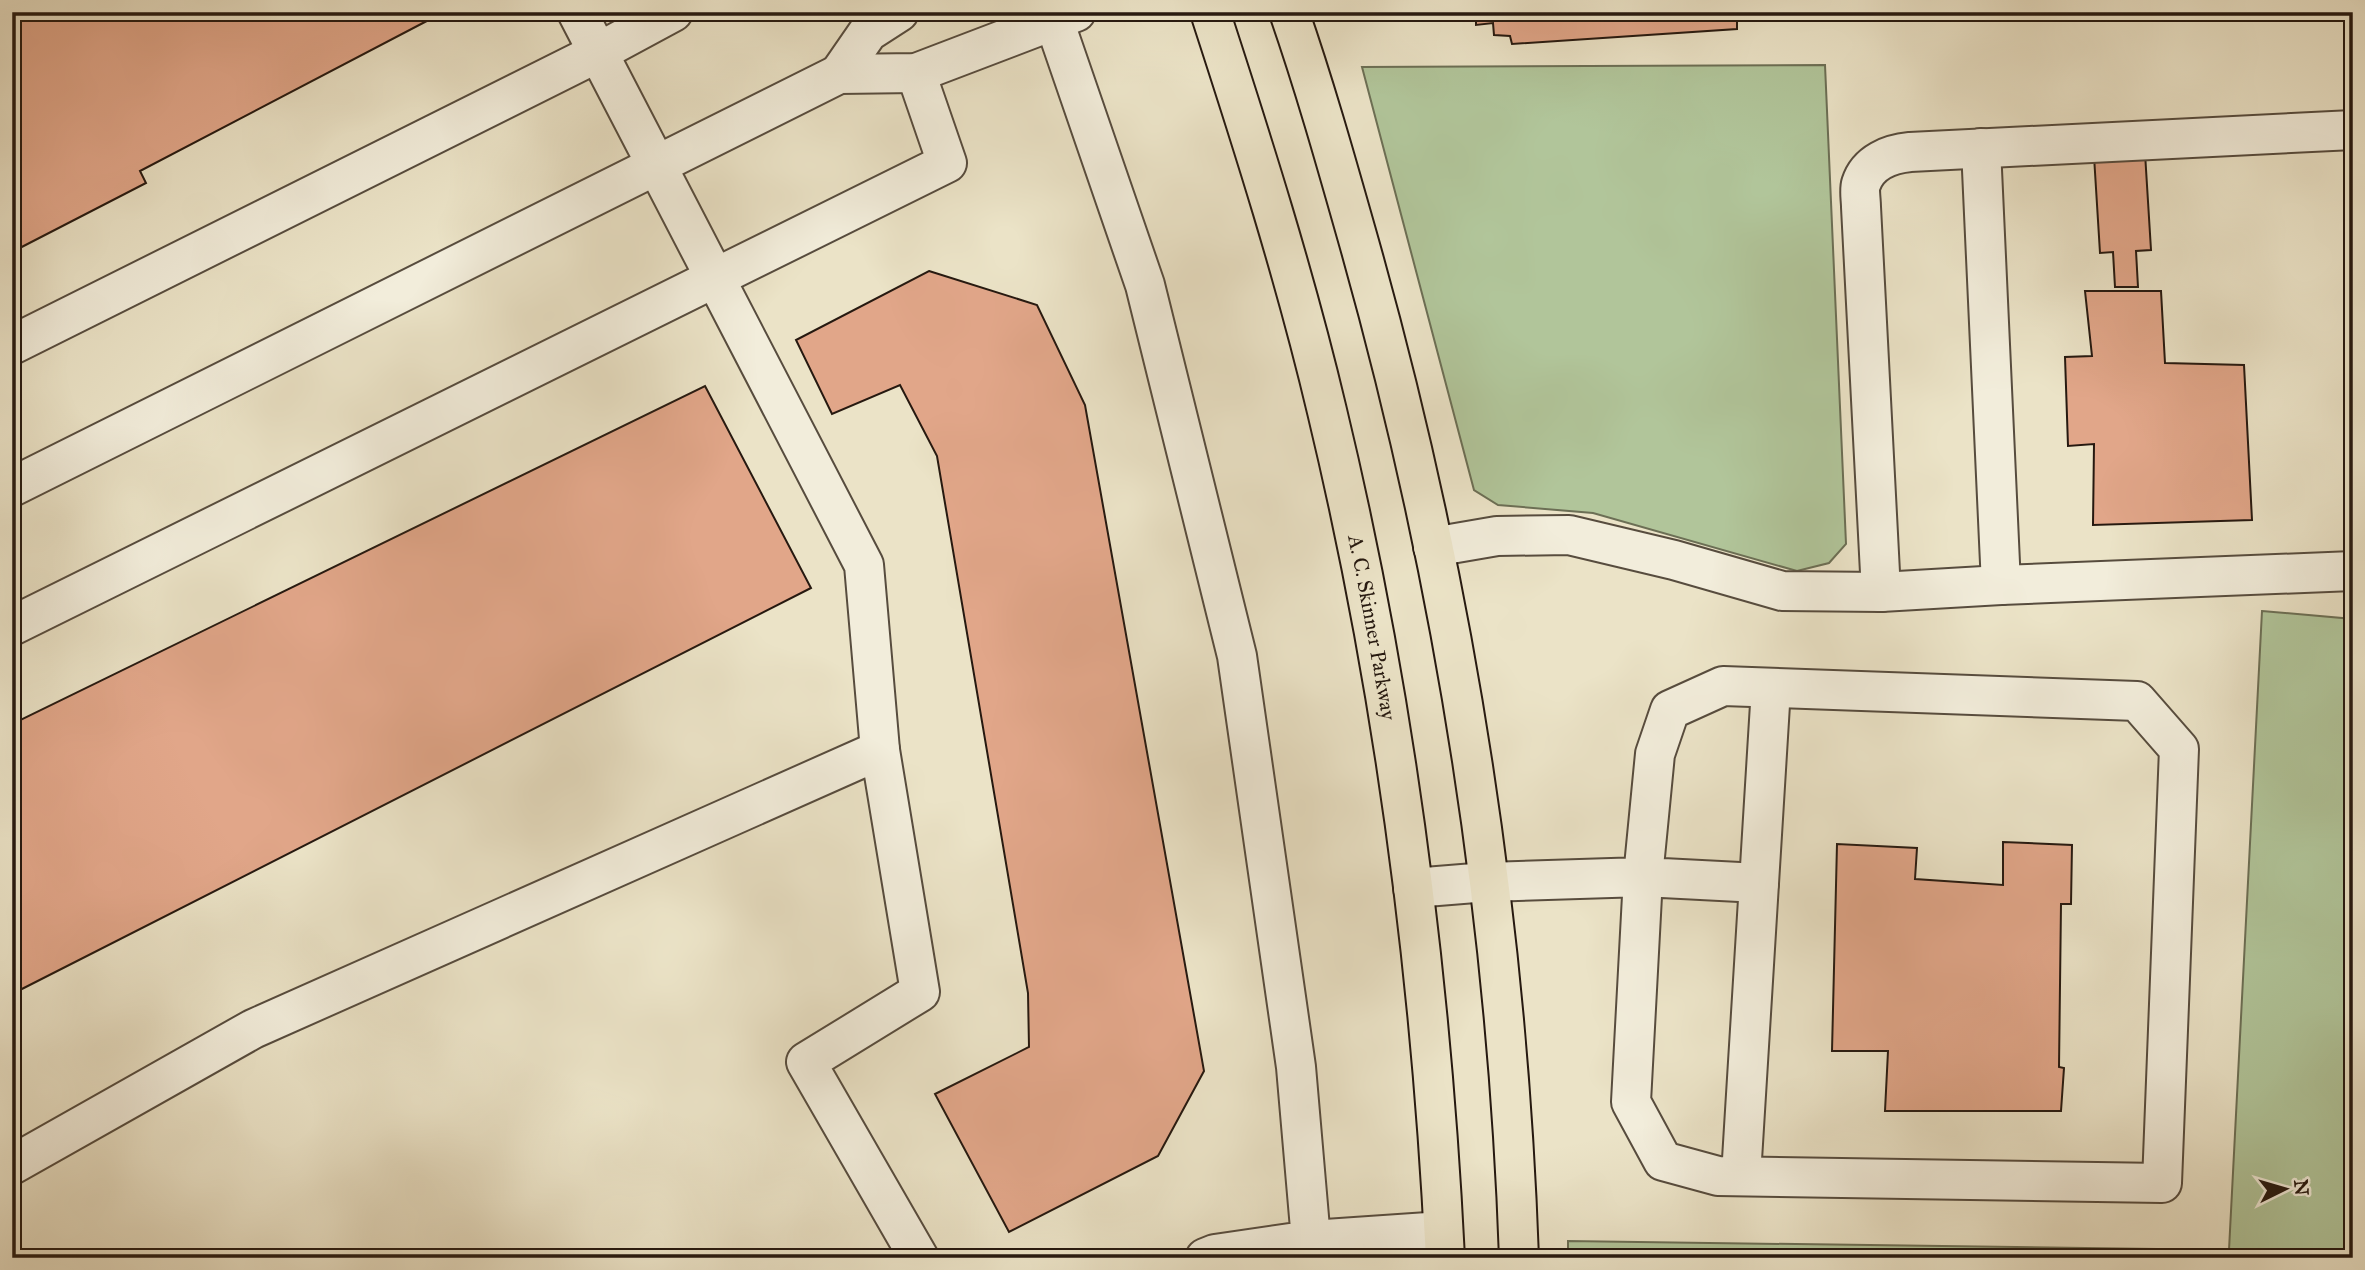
<svg xmlns="http://www.w3.org/2000/svg" width="2365" height="1270" font-family="'IM FELL Great Primer',serif">
<style>
.green{fill:#b1c59a;stroke:#6c6f55;stroke-width:2}
.building{fill:#e1a689;stroke:#261910;stroke-width:2}
.lines{fill:none;stroke-linecap:round;stroke-linejoin:round}
.minor-casing{stroke:#574c3e;stroke-width:42}
.major-casing{stroke:#261910;stroke-width:42}
.minor{stroke:#f2eddb;stroke-width:38}
.major{stroke:#ebe3c7;stroke-width:38}
.labels{text-anchor:middle;stroke-width:6;stroke-linejoin:round;paint-order:stroke}
.street-label{font-size:21px;fill:#261910;stroke:#f2eddb}
</style>
<rect width="100%" height="100%" fill="#ebe3c7"/>
<filter id="stains"><feTurbulence type="fractalNoise" baseFrequency=".00286" numOctaves="4"/><feColorMatrix values="0 0 0 0 .2 0 0 0 0 .09 0 0 0 0 .02 0 0 0 .5 -.17"/></filter>
<radialGradient id="worn" r=".72"><stop offset=".6" stop-color="#630" stop-opacity="0"/><stop offset="1" stop-color="#630" stop-opacity=".3"/></radialGradient>
<g class="green">
<polygon points="1825,65 1846,544 1829,563 1797,571 1593,513 1498,505 1474,490 1362,67"/>
<polygon points="2262,611 2353,619 2353,1258 1568,1258 1568,1241 2229,1250"/>
</g>
<g class="building">
<polygon points="12,12 444,12 140,171 146,183 12,252"/>
<polygon points="1476,12 1737,12 1737,29 1512,44 1510,36 1494,35 1493,23 1476,25"/>
<polygon points="2229,12 2296,12 2229,16"/>
<polygon points="2145,153 2151,250 2136,251 2138,287 2115,287 2113,252 2100,253 2094,156"/>
<polygon points="929,271 1037,305 1085,405 1204,1071 1158,1156 1009,1232 935,1094 1029,1047 1028,993 937,456 900,385 832,414 796,340"/>
<polygon points="2085,291 2161,291 2165,363 2244,365 2252,520 2093,525 2094,444 2068,446 2065,357 2092,356"/>
<polygon points="705,386 811,588 12,994 12,724"/>
<polygon points="2003,842 2072,845 2071,904 2061,904 2059,1067 2064,1068 2061,1111 1885,1111 1888,1051 1832,1051 1837,844 1917,848 1915,879 2003,885"/>
</g>
<g class="lines">
<g class="minor-casing">
<g id="minor">
<polyline points="577,12 864,565 880,750"/>
<polyline points="1051,12 1145,285 1237,656 1296,1067 1311,1240 1215,1254 1205,1258"/>
<polyline points="839,74 868,32 899,12"/>
<polyline points="1981,148 2001,585"/>
<polyline points="12,345 597,53 673,12"/>
<polyline points="12,487 839,74 916,73 1076,12"/>
<polyline points="1433,547 1497,536 1569,535 1674,560 1782,591 1881,592 2001,585 2353,571"/>
<path d="M1881,592L1861,207C1861,200 1859,190 1861,184C1868,162 1890,154 1910,152L2353,130"/>
<polyline points="12,626 947,163 916,73"/>
<polyline points="1413,888 1487,882 1643,877 1631,1102 1663,1161 1718,1176 2162,1183 2179,749 2137,701 1723,686 1670,710 1655,754 1643,877 1759,883"/>
<polyline points="12,1165 253,1029 880,750 920,992 806,1062 919,1258"/>
<polyline points="1741,1176 1771,688"/>
<polyline points="1309,1258 1311,1240 1443,1231"/>
</g>
</g>
<g class="major-casing">
<g id="major">
<path id="s1" d="M1210,12C1253,144 1295,276 1327,411C1394,689 1431,973 1445,1258"/>
<path d="M1289,12C1314,84 1335,158 1356,232C1451,565 1507,912 1519,1258"/>
</g>
</g>
<use href="#minor" class="minor"/>
<use href="#major" class="major"/>
</g>
<g class="labels">
<g class="street-label">
<text dy="7" stroke="none"><textPath href="#s1" startOffset="637">A. C. Skinner Parkway</textPath></text>
</g>
</g>
<rect width="2365" height="1270" fill="none" stroke="#ebe3c7" stroke-width="42"/>
<rect x="14" y="14" width="2337" height="1242" fill="none" stroke="#261910" stroke-width="3.5"/>
<rect x="21" y="21" width="2323" height="1228" fill="none" stroke="#261910" stroke-width="2"/>
<g transform="translate(2285 1189) rotate(85)" stroke="#f2eddb" stroke-width="5" paint-order="stroke">
<path d="M0-5L12 26L0 18L-12 26Z" fill="#261910"/>
<text y="-10" font-size="19" font-weight="bold" text-anchor="middle" fill="#261910">N</text>
</g>
<rect width="100%" height="100%" filter="url(#stains)"/>
<rect width="100%" height="100%" fill="url(#worn)"/>
</svg>
